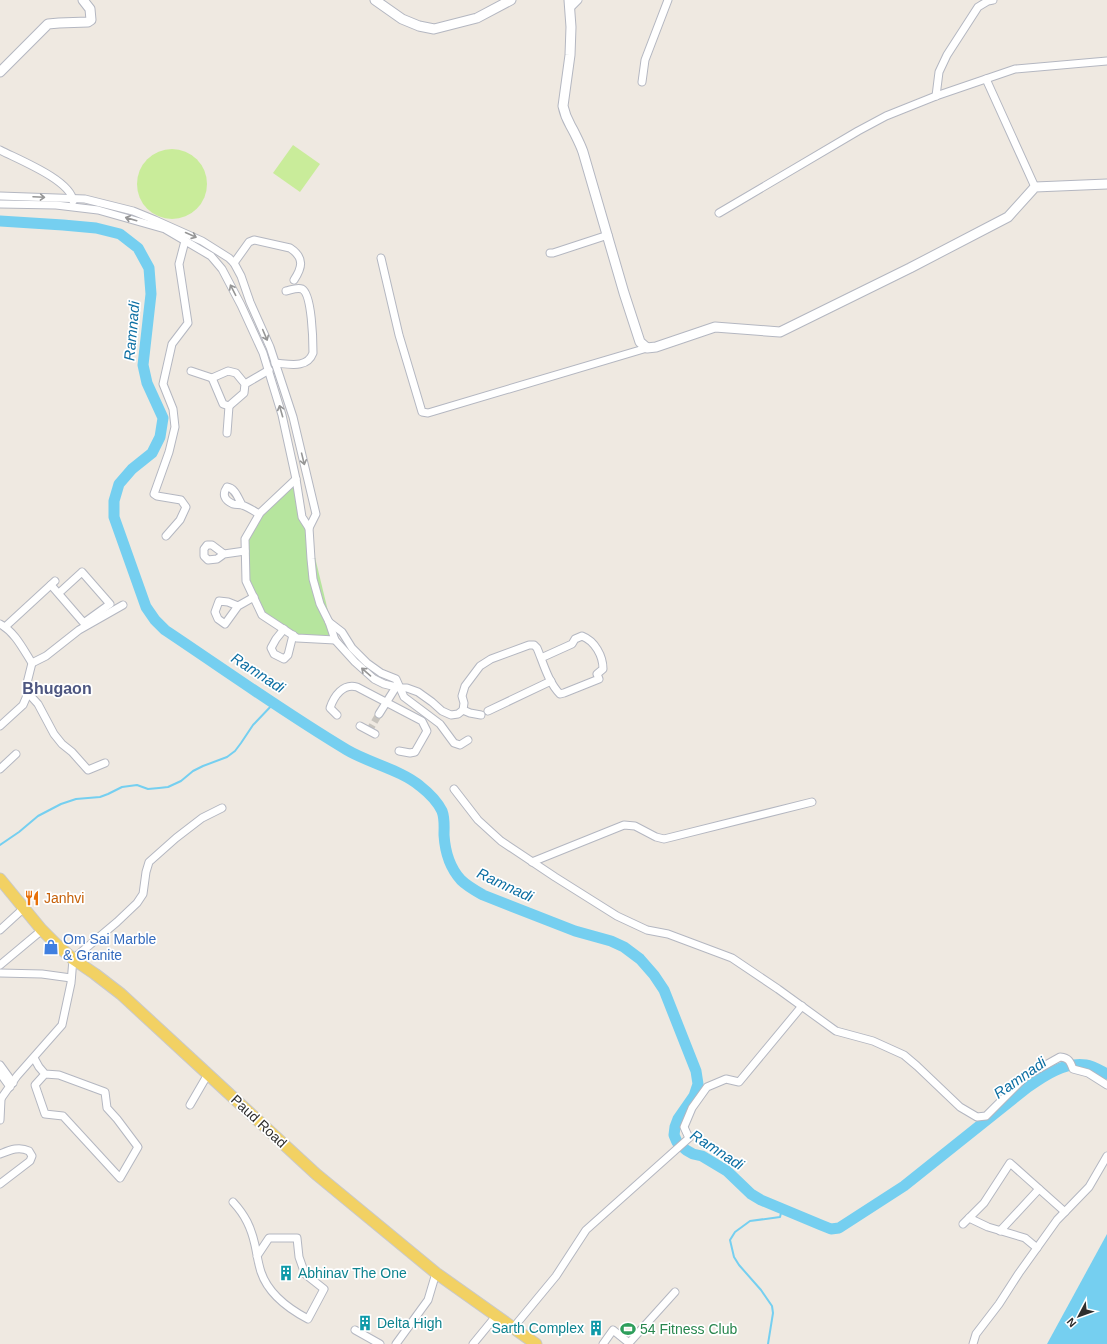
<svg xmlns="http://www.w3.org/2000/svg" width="1107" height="1344" font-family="Helvetica,sans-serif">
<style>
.green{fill:#b6e59e}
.pitch{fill:#c9ec9a}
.water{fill:#75cff0}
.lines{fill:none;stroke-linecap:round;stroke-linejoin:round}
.stream{stroke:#75cff0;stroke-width:2}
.river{stroke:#75cff0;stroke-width:11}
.minor-tunnel{stroke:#c8c4bd;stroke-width:7;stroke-dasharray:7 3.5;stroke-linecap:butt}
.minor-casing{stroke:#b4b7c1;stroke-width:9}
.tertiary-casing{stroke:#b4b7c1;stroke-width:11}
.primary-casing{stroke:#c9c9c9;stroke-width:13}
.minor{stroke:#fff;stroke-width:7}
.tertiary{stroke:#fff;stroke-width:9}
.primary{stroke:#f2d163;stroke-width:11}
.oneway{stroke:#969696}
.labels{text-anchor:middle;stroke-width:3.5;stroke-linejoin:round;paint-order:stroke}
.food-label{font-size:14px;fill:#c56008;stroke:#fff;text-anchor:start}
.shop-label{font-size:14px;fill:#366cbe;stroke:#fff;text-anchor:start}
.street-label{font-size:14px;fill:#2e2e2e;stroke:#fff}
.culture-label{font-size:14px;fill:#0d838f;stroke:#fff;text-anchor:start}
.leisure-label{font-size:14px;fill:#27864d;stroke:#fff;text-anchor:start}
.water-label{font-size:15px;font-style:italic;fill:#0d6fa3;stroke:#fff}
.quarter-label{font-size:16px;font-weight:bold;fill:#4d5680;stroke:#fff}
</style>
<rect width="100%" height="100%" fill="#efe9e1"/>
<polygon class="green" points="296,479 335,640 297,638 262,615 246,581 245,539 260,513"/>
<g class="pitch">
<polygon points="293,145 320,164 300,192 273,173"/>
<circle cx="172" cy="184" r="35"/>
</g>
<polygon class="water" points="1107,1234 1107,1344 1047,1344"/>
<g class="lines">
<g class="stream">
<polyline points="0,845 19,832 38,816 61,804 76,799 100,797 108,794 122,787 137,785 148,789 159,788 168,787 181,781 193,771 203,766 227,757 235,751 241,743 253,725 274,703"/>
<polyline points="768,1344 773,1313 772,1306 761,1290 739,1265 734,1257 730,1240 735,1232 750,1221 780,1217 782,1209"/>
</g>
<path class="river" d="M0,221L63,225L96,228L120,234L138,248L149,268L151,294L143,365L147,383L163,418L160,437L152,453L132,469L119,484L114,501V517L146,607L155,620L165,630C225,670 285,713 347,750C369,763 401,770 420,786C429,793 437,801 442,811C445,819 444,827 444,835C445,851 450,868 461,880C467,886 476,891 483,895L575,931L611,941L624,947L640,959L654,975L664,990L696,1071L698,1084L694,1096L678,1119L675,1127L674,1135L677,1142L686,1150L693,1154L702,1156L727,1171L751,1194L761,1200L821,1225L831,1229L839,1228L904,1186L1028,1087C1045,1075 1064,1062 1086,1065C1093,1066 1101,1071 1107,1074"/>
<polyline class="minor-tunnel" points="369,731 379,714"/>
<g class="minor-casing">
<g id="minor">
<polyline points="570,8 578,0"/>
<polyline points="986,79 1035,187"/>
<polyline points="642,82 645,60 668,0"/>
<polyline points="936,96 939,72 947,55 978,7 988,1 993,0"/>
<path d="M0,150C17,159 71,180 73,201"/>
<path d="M0,196L85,199L133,211L155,220L202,241L229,258L234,263L241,276L250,302L270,347L293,417L316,514L309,528L311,559L313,579L320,604L329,622L335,640L355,662L374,679L384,684L400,688H407L418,692L432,702L442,711L451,715L458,714L463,710L464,703L462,696L465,686L480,666L491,659L529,645H534L537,648C543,662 548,682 560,694L564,693L599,679L597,674L603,669C603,656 595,641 582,636L575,639L572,644L541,658"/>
<polyline points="0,204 56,205 98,210 165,229 211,256 222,269 241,305 263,353 282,415 296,479 302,517 309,528"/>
<polyline points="719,213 858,131 886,116 936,96 1015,69 1107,61"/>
<polyline points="550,253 553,253 608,235"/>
<polyline points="381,258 399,335 422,412 428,413 647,348"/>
<path d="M234,263L249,242L254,240L290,248C305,258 302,268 294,280"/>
<path d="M275,363C289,364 307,369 313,353C313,341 312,294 302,289C297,287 291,290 286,291"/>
<polyline points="191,371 212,378"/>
<polyline points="245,384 236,373 228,371 212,378 223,404 229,406 244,393 245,384 269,370"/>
<polyline points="227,433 229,406"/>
<polyline points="296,479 260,513 245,539 246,581 262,615 297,638 335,640"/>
<path d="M242,505C238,498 235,488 227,487C222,494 224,500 233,504C236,505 239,504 242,505C248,507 254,511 259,514"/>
<polyline points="166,536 180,520 186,507 181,500 157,496 154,494 169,452 175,427 173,409 163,384 172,344 188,323 179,264 185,241"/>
<polyline points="224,554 212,545 207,545 204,549 204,556 208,560 217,559 224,554 245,551"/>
<polyline points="51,585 83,622 85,622 110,604 82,572 59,593"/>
<polyline points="238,606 228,602 219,601 215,612 218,619 225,624 238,606 254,597"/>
<polyline points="329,622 342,632 352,648 367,663 381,673 396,679 404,697 440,724 454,743 460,745 468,740"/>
<path d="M0,624C15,632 23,649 32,663L27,683L28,690L26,698L23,705L0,726"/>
<polyline points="5,627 55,581"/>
<polyline points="284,629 276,639 271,648 274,654 284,659 288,655 293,635"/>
<polyline points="32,663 46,656 79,630 123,605"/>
<polyline points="28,693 38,704 54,734 62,744 72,752 88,770 105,763"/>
<polyline points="463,710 470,713 481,715"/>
<polyline points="488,711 551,681"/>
<polyline points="379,714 396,687"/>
<path d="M337,715L330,708C334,696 343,683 357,687L422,721L427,731L415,752L410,753L399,751"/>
<polyline points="360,726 375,734"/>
<polyline points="0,769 16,754"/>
<path d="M454,789L478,820L501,841L555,877L617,916L647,930L668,934L732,958L778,989L836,1031L873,1041L904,1055L917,1066L960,1107L977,1117L986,1116L1026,1076L1060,1057C1069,1058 1070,1061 1073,1069L1088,1073L1107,1085"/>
<polyline points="532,862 624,825 635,826 656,837 664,839 812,802"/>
<polyline points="0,930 24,908"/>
<polyline points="0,965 42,930"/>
<polyline points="0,973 42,974 71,978"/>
<polyline points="34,1058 39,1067 45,1074 59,1075 105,1092 107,1108 117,1119 138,1147 120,1178 63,1116 45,1114 35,1085 45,1074"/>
<polyline points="0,1065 13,1083"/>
<polyline points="0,1073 10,1087"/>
<polyline points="0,1100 17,1076 62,1025 71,983 73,959 117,922 137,903 143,894 146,872 149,862 176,838 202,818 222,808"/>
<polyline points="190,1105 208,1074"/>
<polyline points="0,1120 1,1099"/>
<path d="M0,1154C10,1150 19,1146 29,1151L32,1156L30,1161L0,1184"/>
<path d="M233,1202C245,1215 251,1227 255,1245C257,1254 258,1263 261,1272C268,1293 289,1309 308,1319L324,1289L305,1274L299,1257L297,1238H269L257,1256"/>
<polyline points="969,1218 988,1227 1025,1238 1037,1248"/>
<polyline points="963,1224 984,1203 1010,1163 1065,1212"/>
<polyline points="1000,1231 1039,1189"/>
<polyline points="513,1328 556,1276 586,1230 689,1138 684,1127 692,1108 707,1087 726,1079 739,1082 802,1006"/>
<polyline points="355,1330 380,1344"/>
<polyline points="396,1344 428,1300 436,1273"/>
<polyline points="473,1344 496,1316"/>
<polyline points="603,1344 613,1330 629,1343 675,1292"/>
<polyline points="973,1344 976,1334 999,1304 1019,1273 1057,1220 1089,1187 1107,1156"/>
</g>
</g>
<g class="tertiary-casing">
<g id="tertiary">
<polyline points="375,0 402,19 419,26 434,29 477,18 511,0"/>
<path d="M569,0L571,27L570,55L563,106C566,120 569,122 575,134C578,140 581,146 583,152L624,293L640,342L647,348L656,347L715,327L780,332L910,268L1008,217L1035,187L1107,184"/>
<polyline points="0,72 48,24 59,23 88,22 91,20 90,9 83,0"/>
</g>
</g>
<g class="primary-casing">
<polyline id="primary" points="0,879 41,929 57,945 73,959 95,974 121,994 316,1174 436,1273 536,1344"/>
</g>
<use href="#minor" class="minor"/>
<use href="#tertiary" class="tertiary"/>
<use href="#primary" class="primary"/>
</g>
<defs><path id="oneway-shaft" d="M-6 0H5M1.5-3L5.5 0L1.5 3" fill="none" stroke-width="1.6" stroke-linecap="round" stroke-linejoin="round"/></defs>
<g class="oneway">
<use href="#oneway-shaft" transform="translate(39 197) rotate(3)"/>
<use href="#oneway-shaft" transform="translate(131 219) rotate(-164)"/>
<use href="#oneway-shaft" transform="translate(191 235) rotate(24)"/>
<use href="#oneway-shaft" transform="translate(233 290) rotate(-117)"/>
<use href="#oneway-shaft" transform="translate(265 335) rotate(67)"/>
<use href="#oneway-shaft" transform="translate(281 411) rotate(-106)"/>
<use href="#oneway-shaft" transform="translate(303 459) rotate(76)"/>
<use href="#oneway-shaft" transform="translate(366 672) rotate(-139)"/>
</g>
<defs>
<g id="restaurant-bare" transform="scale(1.2)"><path d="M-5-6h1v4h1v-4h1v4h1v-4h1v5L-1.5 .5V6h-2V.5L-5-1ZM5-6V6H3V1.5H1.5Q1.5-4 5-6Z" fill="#e8710a" stroke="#fff" stroke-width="2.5" paint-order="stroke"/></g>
<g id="shop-bare" transform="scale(1.2)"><path d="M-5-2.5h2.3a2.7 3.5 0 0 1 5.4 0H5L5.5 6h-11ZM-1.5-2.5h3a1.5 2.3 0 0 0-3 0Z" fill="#3f7fe0" stroke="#fff" stroke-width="2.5" paint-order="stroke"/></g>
<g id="building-bare" transform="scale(1.2)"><path d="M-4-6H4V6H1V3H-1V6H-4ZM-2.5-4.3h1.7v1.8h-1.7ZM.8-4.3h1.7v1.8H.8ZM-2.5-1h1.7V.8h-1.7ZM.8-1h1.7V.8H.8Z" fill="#0f9aa8" stroke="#fff" stroke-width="2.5" paint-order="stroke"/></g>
<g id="stadium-bare" transform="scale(1.2)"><path d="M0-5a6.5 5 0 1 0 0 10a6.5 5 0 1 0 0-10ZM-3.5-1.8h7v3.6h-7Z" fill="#2e9e5b" stroke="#fff" stroke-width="2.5" paint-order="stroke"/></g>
</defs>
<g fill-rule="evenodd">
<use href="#restaurant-bare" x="32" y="898"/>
<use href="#shop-bare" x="51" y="947"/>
<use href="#building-bare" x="286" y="1273"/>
<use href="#building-bare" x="365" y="1323"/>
<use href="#building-bare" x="596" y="1328"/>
<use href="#stadium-bare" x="628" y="1329"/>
</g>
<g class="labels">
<g class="food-label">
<text x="44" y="903">Janhvi</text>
</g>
<g class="shop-label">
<text x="63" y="944">Om Sai Marble<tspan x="63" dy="16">&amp; Granite</tspan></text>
</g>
<g class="street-label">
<text transform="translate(259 1121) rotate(43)" y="5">Paud Road</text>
</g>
<g class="culture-label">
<text x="298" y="1278">Abhinav The One</text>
<text x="377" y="1328">Delta High</text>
<text x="584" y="1333" text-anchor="end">Sarth Complex</text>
</g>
<g class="leisure-label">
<text x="640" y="1334">54 Fitness Club</text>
</g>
<g class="water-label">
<text transform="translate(132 331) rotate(-85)" y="5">Ramnadi</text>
<text transform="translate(258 673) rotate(33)" y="5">Ramnadi</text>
<text transform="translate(505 885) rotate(25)" y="5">Ramnadi</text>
<text transform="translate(1020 1078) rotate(-35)" y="5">Ramnadi</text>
<text transform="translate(717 1150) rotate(33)" y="5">Ramnadi</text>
</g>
<g class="quarter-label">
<text x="57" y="694">Bhugaon</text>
</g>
</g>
<g transform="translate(1079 1316) rotate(229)" stroke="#ffffff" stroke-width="3" paint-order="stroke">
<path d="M0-3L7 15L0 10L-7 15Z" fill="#2e2e2e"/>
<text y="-6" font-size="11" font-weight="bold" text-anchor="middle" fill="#2e2e2e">N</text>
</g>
</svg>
